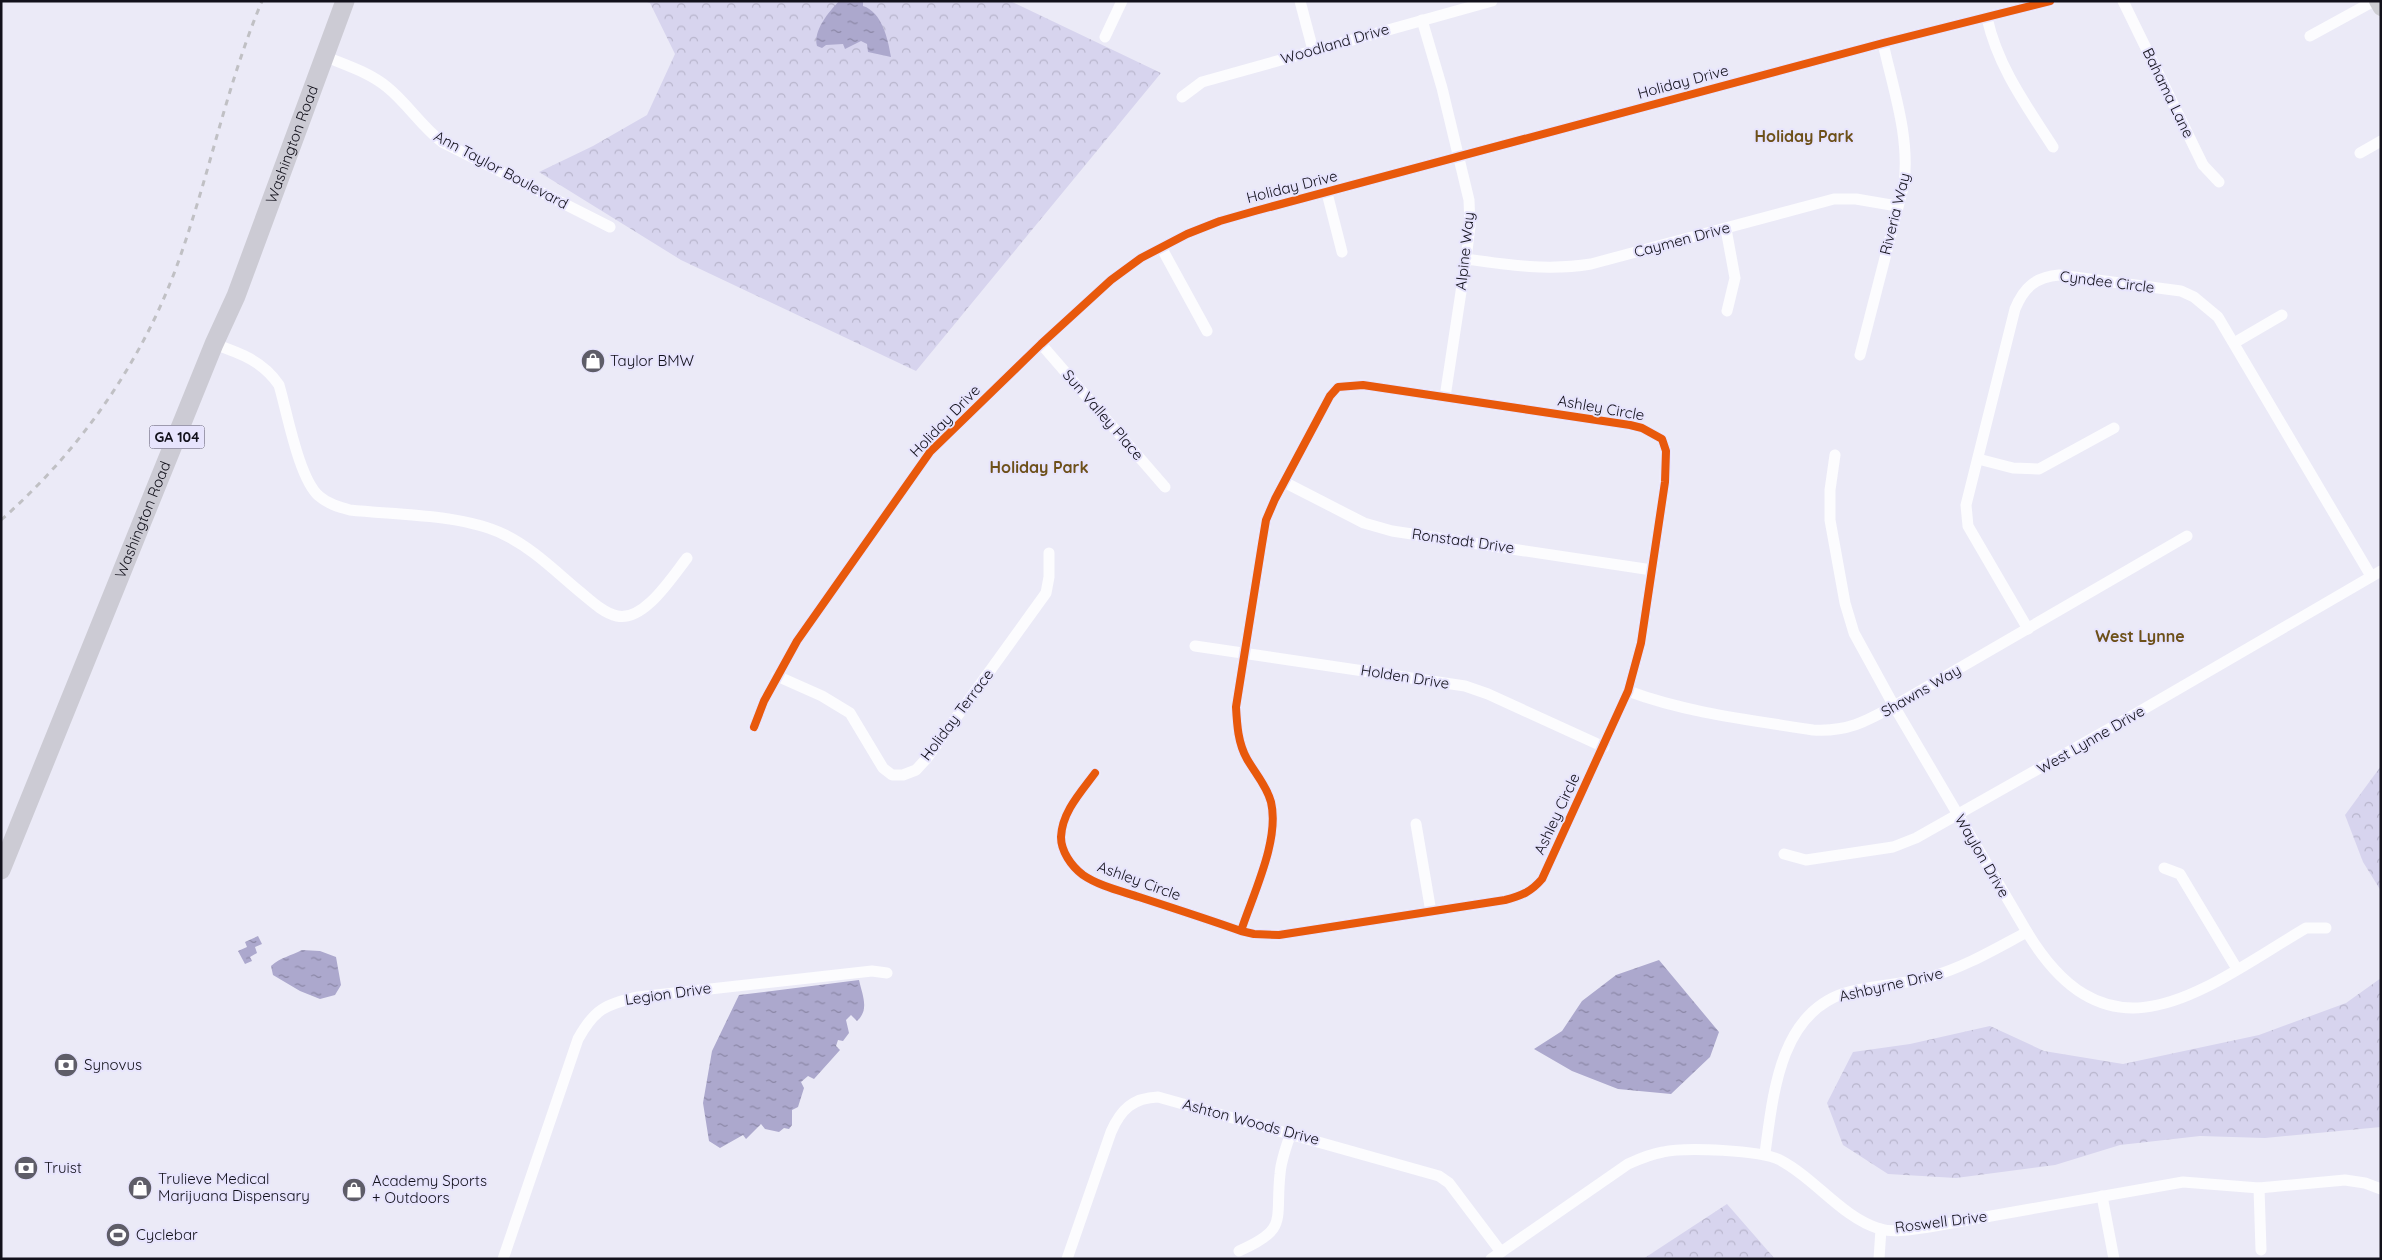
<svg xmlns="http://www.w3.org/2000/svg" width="2382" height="1260" font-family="Quicksand,sans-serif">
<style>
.forest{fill:url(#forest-crowns)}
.water{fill:url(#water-ripples)}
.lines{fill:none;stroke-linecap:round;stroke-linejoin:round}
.minor{stroke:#fcfcfe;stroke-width:11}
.secondary{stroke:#ceced3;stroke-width:16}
.primary{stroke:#cccbd4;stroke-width:19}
.rail{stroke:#c0c0c4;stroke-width:3;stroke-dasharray:6 6;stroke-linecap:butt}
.cycleway-casing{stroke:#e7e4fd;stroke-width:11}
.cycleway{stroke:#e8590c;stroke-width:8}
.labels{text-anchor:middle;stroke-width:4;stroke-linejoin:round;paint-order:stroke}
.shield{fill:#e7e4fd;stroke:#52505f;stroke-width:1}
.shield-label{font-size:14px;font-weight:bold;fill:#12111b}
.street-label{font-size:15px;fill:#12111b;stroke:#e7e4fd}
.poi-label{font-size:15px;fill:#12111b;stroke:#e7e4fd;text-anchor:start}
.neighbourhood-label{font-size:16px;font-weight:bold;fill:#6d5019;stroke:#e7e4fd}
</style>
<defs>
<pattern id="forest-crowns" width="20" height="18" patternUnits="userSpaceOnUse" patternTransform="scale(1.25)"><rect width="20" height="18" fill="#d7d4ee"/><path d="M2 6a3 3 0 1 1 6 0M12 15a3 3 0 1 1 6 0" fill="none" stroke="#b8b5cc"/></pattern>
<pattern id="water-ripples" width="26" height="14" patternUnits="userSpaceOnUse" patternTransform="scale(1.25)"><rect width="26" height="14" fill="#aca8cd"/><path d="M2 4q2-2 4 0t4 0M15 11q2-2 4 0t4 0" fill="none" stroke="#8b87a6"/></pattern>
</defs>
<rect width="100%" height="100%" fill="#ebeaf7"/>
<g class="forest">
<polygon points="644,1 1010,1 1161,73 916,371 681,260 539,172 593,146 647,115 675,54 650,3"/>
<polygon points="2381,766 2381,891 2363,862 2345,815"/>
<polygon points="2381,978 2381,1127 2265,1138 2200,1136 2120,1145 2055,1165 1956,1178 1888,1174 1843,1145 1827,1103 1853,1052 1910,1044 1990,1026 2044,1051 2123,1064 2259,1035 2346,1003"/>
<polygon points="1727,1204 1775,1259 1643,1259"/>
</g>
<g class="water">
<path d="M839,1H863V6C882,12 888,39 891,57L868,52L867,44L861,41L845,49L843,44L826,45L822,48L817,46C813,30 829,12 839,1Z"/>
<polygon points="258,936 262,944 255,947 257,953 250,957 252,961 245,964 238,951 247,947 245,942"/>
<path d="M302,950L320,951L336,957L341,985L335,995L320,999L300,991L273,975L271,966C281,957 291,956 302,950Z"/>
<polygon points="1659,960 1719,1032 1710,1057 1671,1094 1618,1089 1572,1071 1534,1049 1562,1031 1582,1001 1616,975"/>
<path d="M859,980C862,994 870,1010 857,1021L851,1015L846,1020L849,1033L843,1041L838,1040L836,1046L840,1050L814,1079L808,1076L801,1082L804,1088L798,1107L792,1110V1125L789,1129L784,1128L779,1132L765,1129L761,1124L746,1139L743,1135L720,1148L709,1141L703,1103L712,1051L739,995Z"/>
</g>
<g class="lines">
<g class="minor">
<polyline points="1300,1 1313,50"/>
<polyline points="2123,1 2203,165 2219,182"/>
<path d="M1987,18C1998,67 2026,105 2053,147"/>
<polyline points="1422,20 1442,88 1469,200 1470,226 1466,259 1445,397"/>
<polyline points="2310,36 2374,1"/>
<polyline points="1105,37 1122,1"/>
<path d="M324,56C345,65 369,72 387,87C407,103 421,126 442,142L610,227"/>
<polyline points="1182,97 1202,82 1492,1"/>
<polyline points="2360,153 2381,141"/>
<polyline points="1327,193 1342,252"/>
<polyline points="1726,229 1735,278 1727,311"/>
<polyline points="1161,247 1207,331"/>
<path d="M1466,259C1508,265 1548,271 1591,264L1834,199H1856L1897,206"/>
<polyline points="2234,343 2282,315"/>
<path d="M214,344C240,353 263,361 279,385C287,412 299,479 319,496C328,504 339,507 350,510C396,515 462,514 503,534C531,547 555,571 579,591C589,599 603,613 617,616C644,622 672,577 687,558"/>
<polyline points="1041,344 1165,487"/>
<path d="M1860,355L1904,184C1910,136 1893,89 1883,43"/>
<path d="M1835,455L1830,490V520L1845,603L1854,633L1894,706L2027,932C2111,1071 2204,988 2306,928H2326"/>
<polyline points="1978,459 2013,468 2039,469 2114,428"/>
<polyline points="1284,482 1364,523 1392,531 1652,570"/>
<path d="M2028,629L1968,526L1966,505L2015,309C2024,287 2036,277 2059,275L2181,291L2194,297L2218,317L2371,576"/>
<polyline points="1195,646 1465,686 1488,694 1604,747"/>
<polyline points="777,676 822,696 850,713 883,768 892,775 903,775 916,770 927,758 1046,593 1049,577 1049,553"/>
<path d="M1628,691C1687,713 1750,720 1813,730C1847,732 1865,722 1894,706L2187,536"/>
<polyline points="754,727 764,701 797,641 930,452 1041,344 1111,280 1141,258 1187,234 1220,221 1255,211 1883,43 2050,1"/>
<path d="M1095,773C1081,792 1062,812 1061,837C1061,851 1071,866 1083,875C1099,886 1121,891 1139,897C1173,908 1207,919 1241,931L1254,934L1279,935L1505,900C1521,896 1531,892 1542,879L1628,691L1641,643L1665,482L1666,451L1662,439L1642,428L1630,425L1363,385L1338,387L1330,396L1275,499L1266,520L1262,544L1236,707C1237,725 1238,743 1247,759C1255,773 1267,786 1271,802C1280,840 1253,894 1241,931"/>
<polyline points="1416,824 1431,912"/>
<polyline points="1784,854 1806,860 1893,847 1916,838 2130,717 2381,571"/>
<polyline points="2164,868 2180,874 2237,969"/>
<path d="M1765,1153C1773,1096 1779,1014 1845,993C1873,985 1902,985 1930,977C1965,967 1995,949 2027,932"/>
<polyline points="2259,1188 2261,1250"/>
<polyline points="2102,1196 2114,1259"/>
<path d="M1239,1251C1289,1229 1275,1221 1280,1174C1281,1160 1286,1147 1291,1133"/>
<path d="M503,1259L578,1039C594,1010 605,1004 638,997L872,971L887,973"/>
<path d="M1067,1259L1111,1132C1121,1109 1133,1098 1158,1097L1439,1176L1449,1183L1501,1252"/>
<path d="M1491,1259L1628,1164C1639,1159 1651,1154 1663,1152C1685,1147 1761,1150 1780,1160C1815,1178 1841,1217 1880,1229C1895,1233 1914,1229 1929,1227L2183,1182L2259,1188L2345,1180L2365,1183L2381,1189"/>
<polyline points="1879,1259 1881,1229"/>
</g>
<polyline class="secondary" points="2377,1 2381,8"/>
<path class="primary" id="s1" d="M1,870L214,344L236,296L345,1"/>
<path class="rail" d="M1,520C81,450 145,358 180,257C210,172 227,84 262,1"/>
<g class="cycleway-casing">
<g id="cycleway">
<polyline points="754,727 764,701 797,641 930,452 1041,344 1111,280 1141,258 1187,234 1220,221 1255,211 1883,43 2050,1"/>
<path d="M1095,773C1081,792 1062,812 1061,837C1061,851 1071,866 1083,875C1099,886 1121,891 1139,897C1173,908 1207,919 1241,931L1254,934L1279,935L1505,900C1521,896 1531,892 1542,879L1628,691L1641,643L1665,482L1666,451L1662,439L1642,428L1630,425L1363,385L1338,387L1330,396L1275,499L1266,520L1262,544L1236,707C1237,725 1238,743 1247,759C1255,773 1267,786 1271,802C1280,840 1253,894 1241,931"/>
</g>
</g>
<use href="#cycleway" class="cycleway"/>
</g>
<defs>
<g id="shop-disc" transform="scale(1.25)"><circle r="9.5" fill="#5e5d68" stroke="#e7e4fd"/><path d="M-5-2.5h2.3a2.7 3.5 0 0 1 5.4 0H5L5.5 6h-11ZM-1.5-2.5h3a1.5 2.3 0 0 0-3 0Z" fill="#fff"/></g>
<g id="bank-disc" transform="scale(1.25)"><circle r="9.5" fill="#5e5d68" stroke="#e7e4fd"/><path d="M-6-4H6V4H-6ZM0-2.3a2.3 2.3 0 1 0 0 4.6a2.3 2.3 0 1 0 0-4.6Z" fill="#fff"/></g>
<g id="stadium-disc" transform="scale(1.25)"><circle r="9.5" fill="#5e5d68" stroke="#e7e4fd"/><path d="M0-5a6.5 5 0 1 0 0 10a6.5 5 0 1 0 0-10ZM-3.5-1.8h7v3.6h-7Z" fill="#fff"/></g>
</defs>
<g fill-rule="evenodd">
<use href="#shop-disc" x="593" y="361"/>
<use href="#bank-disc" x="66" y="1065"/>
<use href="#bank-disc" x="26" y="1168"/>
<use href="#shop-disc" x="140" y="1188"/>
<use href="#shop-disc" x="354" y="1190"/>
<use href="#stadium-disc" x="118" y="1235"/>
</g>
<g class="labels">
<rect class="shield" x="149.5" y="425.5" width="55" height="23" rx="4"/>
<g class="shield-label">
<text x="177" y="442">GA 104</text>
</g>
<g class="street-label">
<text transform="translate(1335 44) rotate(-16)" y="5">Woodland Drive</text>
<text transform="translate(1683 82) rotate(-15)" y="5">Holiday Drive</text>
<text transform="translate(2168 93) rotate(64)" y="5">Bahama Lane</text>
<text dy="5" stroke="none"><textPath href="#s1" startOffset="782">Washington Road</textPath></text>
<text transform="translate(501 170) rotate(28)" y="5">Ann Taylor Boulevard</text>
<text transform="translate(1292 187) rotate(-14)" y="5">Holiday Drive</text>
<text transform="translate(1895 214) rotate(-76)" y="5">Riveria Way</text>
<text transform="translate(1682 240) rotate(-15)" y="5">Caymen Drive</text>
<text transform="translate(1465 251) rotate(-84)" y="5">Alpine Way</text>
<text transform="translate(2107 282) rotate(7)" y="5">Cyndee Circle</text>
<text transform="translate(1601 408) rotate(10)" y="5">Ashley Circle</text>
<text transform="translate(1103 415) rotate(49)" y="5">Sun Valley Place</text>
<text transform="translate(945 421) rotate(-46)" y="5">Holiday Drive</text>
<text dy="5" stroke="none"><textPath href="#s1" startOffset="378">Washington Road</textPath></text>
<text transform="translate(1463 541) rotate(8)" y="5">Ronstadt Drive</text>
<text transform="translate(1405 677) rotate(9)" y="5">Holden Drive</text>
<text transform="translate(1921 691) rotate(-30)" y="5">Shawns Way</text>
<text transform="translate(957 715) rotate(-53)" y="5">Holiday Terrace</text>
<text transform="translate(2091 740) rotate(-30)" y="5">West Lynne Drive</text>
<text transform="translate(1557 814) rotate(-65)" y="5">Ashley Circle</text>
<text transform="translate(1982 856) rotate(60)" y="5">Waylon Drive</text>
<text transform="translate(1139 881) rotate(20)" y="5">Ashley Circle</text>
<text transform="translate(1891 985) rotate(-13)" y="5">Ashbyrne Drive</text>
<text transform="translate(668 994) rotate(-8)" y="5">Legion Drive</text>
<text transform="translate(1251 1122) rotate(15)" y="5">Ashton Woods Drive</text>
<text transform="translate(1941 1222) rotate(-7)" y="5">Roswell Drive</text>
</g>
<g class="poi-label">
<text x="610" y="366">Taylor BMW</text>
<text x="84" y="1070">Synovus</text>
<text x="44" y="1173">Truist</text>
<text x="158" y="1184">Trulieve Medical<tspan x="158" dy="17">Marijuana Dispensary</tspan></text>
<text x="372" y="1186">Academy Sports<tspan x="372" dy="17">+ Outdoors</tspan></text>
<text x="136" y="1240">Cyclebar</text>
</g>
<g class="neighbourhood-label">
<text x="1804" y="142">Holiday Park</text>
<text x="1039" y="473">Holiday Park</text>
<text x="2140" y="642">West Lynne</text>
</g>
</g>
<rect width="2382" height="1260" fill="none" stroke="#12111b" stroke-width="5"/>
</svg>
